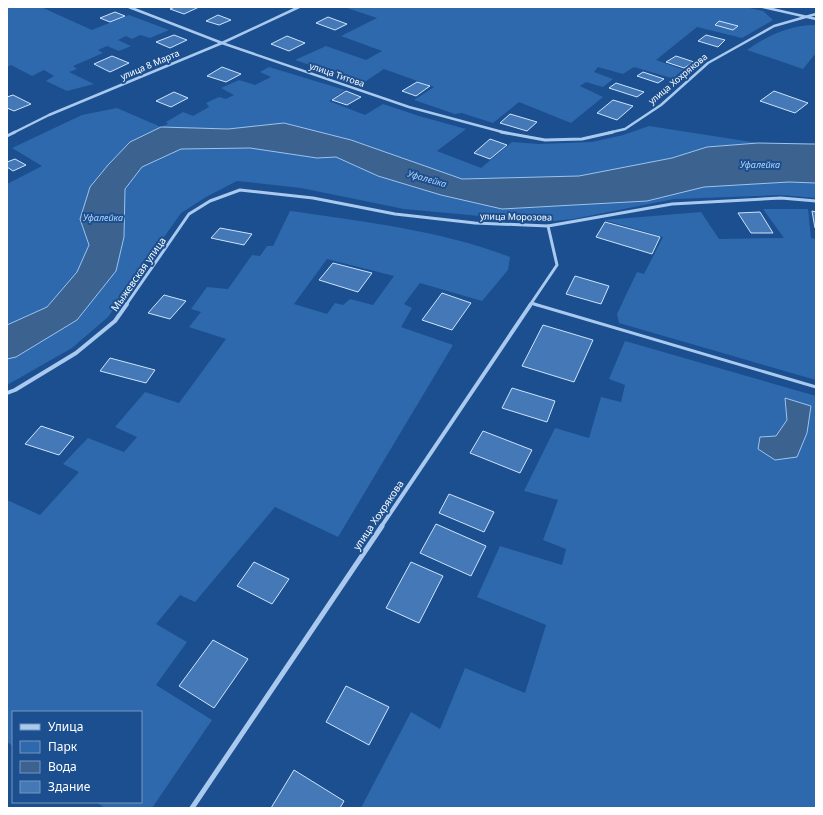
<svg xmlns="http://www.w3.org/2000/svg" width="823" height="815" font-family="'Noto Sans',sans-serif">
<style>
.green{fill:#2e69ad;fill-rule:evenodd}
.water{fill:#3c6290;stroke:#9cc4f0}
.building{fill:#4478b7;stroke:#cfe3fa}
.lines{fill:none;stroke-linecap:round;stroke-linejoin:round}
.service-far1{stroke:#a9c9ee;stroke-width:2.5}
.service{stroke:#a9c9ee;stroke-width:3}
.minor-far3{stroke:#a9c9ee;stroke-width:2.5}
.minor-far2{stroke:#a9c9ee;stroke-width:3}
.minor-far1{stroke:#a9c9ee;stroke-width:4}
.minor{stroke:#a9c9ee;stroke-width:5}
.labels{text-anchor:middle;stroke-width:4;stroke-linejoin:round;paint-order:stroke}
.far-street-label{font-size:9px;fill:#fff;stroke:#1b4f8f}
.far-water-label{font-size:9px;font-style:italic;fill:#b5d3f5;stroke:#1b4f8f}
.street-label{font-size:10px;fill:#fff;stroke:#1b4f8f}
</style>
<rect width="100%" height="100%" fill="#1b4f8f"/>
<g class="green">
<polygon points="7,7 41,7 92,30 129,15 169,30 150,38 140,35 132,39 126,36 118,40 131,46 119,51 107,46 98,50 103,53 73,66 77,69 69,72 94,84 67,91 46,81 54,76 44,70 32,76 11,65 7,67"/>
<polygon points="344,7 745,7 763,11 773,20 742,38 697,27 656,60 687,71 678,80 634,67 623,74 598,67 594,72 613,79 603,87 586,82 580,86 603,97 571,123 519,102 493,123 462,113 455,114 414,100 434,87 384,69 363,83 295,60 326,46 366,60 382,51 341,36 377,18"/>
<path d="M816,25V53L803,69L747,50C769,35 789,25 816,25Z"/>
<polygon points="269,67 345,90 329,101 365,115 383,104 419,116 466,129 437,151 481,168 512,142 539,144 592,142 623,135 649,126 758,143 707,147 672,158 579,176 462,179 351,140 284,123 228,129 161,127 80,219 89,245 77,272 47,307 7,325 7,184 42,166 12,148 82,115 117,108 161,127 168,124 166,122 183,112 193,116 209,107 206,103 219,97 226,99 234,95 221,88 239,80 255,85 271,77 260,72"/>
<polygon points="250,148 316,158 336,157 378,176 441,195 502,209 647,201 704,187 789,182 816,183 816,198 781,195 674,199 573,219 544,222 404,209 301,188 237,181 206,197 181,213 108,317 72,348 7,385 7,359 16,357 77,320 116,271 124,237 125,189 142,167 181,149"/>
<polygon points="763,209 808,209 811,238 816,239 816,380 619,323 617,314 637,272 644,274 663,237 604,220 701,212 719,239 784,238"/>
<path d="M290,211C362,221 443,231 510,257L508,270L482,301L420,283L404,304L412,308L401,327L453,345L338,537L275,507L195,602L180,595L156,624L187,642L156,685L212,720L152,808H105L96,802H141V712H13V746L7,742V500L40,515L79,472L63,464L88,438L124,452L137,437L115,427L145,392L179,403L226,339L189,327L201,312L191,309L207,287L228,289L252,255L260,256L267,246H273ZM327,259L394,276L373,305L350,299L343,305L335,303L327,314L294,304Z"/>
<polygon points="625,341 816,396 816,808 361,808 411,712 440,729 465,668 525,693 546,625 477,597 500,546 562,565 566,549 543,540 558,500 524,491 555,428 589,438 601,397 621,402 625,385 609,379"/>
</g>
<g class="water">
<polygon points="284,123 351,140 462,179 579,176 672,158 707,147 758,143 812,144 816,144 816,183 789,182 704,187 647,201 502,209 441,195 378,176 336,157 317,158 250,148 181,149 142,167 125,189 124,237 116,271 77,320 16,357 7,359 7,325 47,307 77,272 89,245 80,219 90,187 108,165 130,142 161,127 228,129"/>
<polygon points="785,398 811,406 807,433 797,457 775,460 758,449 760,437 776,436 787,420"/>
</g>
<g class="building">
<polygon points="175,7 199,7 184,14 170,9"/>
<polygon points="115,12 125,16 110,22 100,18"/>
<polygon points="218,15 231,20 219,25 206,21"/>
<polygon points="328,17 347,24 335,30 316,23"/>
<polygon points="719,21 738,26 733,30 715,25"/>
<polygon points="174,35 187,40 170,48 156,42"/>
<polygon points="706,35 725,40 718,47 698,41"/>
<polygon points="287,36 305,43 289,51 271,44"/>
<polygon points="112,56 129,63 110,72 94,64"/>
<polygon points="676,56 694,62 684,68 666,62"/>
<polygon points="222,67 241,74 226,82 207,76"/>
<polygon points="643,72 664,79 658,83 637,76"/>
<polygon points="417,82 430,86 416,96 402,91"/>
<polygon points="616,83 644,92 637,97 609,88"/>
<polygon points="346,91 361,97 347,105 332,100"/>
<polygon points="774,91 808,103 795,113 760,101"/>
<polygon points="174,92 188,98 171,107 156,101"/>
<polygon points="13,95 31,104 14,111 7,108 7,97"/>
<polygon points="613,100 633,106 617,120 597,113"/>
<polygon points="510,114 537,122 527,131 500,123"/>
<polygon points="490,139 507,145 490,159 474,153"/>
<polygon points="15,159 26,165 13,171 7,167 7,162"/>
<polygon points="812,211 816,212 816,228 815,228"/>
<polygon points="760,212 773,233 751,233 738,213"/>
<polygon points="605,222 660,237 652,254 596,237"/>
<polygon points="220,228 252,234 244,245 211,238"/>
<polygon points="333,263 372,273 358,292 319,280"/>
<polygon points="575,276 609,286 601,304 566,294"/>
<polygon points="442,293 471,303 452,330 422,320"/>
<polygon points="164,295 186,301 170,319 148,313"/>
<polygon points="543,325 593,340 574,382 522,366"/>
<polygon points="110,358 155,370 146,383 100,371"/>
<polygon points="512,388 555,401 547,422 502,408"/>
<polygon points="41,426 74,437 59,455 25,444"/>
<polygon points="483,431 532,450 520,473 470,453"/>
<polygon points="449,494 494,512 484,532 439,513"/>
<polygon points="436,524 486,546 471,576 420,553"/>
<polygon points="254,562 289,579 272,604 237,586"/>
<polygon points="411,562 443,576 419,623 386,608"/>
<polygon points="213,640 248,659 214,708 179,686"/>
<polygon points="346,686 389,707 369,745 326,722"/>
<polygon points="294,770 344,801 340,808 271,808"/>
</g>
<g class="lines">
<polyline class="service-far1" points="532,303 537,305"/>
<polyline class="service" points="534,304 816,387"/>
<g class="minor-far3">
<polyline points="129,7 222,43 409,107 506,133"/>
<polyline points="763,7 816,19"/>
<polyline points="13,133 49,115 222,43 299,7"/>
<polyline points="608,133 625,129 661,105 708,63 774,26 816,14"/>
</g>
<g class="minor-far2">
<polyline points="501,132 545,140 582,139 613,132"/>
<polyline points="7,136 15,132"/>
<polyline points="126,305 189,214 210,201 240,190 313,198 395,214 475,223 548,226 672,204 781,198 816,201"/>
<polyline points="530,305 557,265 548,226"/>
</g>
<g class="minor-far1">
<polyline points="7,393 15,390 76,353 115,321 127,304"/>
<polyline points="381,527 531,304"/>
</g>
<polyline class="minor" points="192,808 382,526"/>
</g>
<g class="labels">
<g class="far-street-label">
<text transform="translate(150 65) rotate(-23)" y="3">улица 8 Марта</text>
<text transform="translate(337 75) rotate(19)" y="3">улица Титова</text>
<text transform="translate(678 79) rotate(-40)" y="3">улица Хохрякова</text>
<text transform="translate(516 217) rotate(1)" y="3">улица Морозова</text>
</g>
<g class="far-water-label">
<text x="760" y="168">Уфалейка</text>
<text transform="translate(427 179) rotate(16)" y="3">Уфалейка</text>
<text x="103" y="221">Уфалейка</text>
</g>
<g class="street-label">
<text transform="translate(138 274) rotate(-55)" y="4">Мыжевская улица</text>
<text transform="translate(378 515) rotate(-56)" y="4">улица Хохрякова</text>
</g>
</g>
<rect width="823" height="815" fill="none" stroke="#ffffff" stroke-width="16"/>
<rect x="12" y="711" width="130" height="92" fill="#1b4f8f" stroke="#7695bc"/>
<rect x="20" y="724" width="20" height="6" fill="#a9c9ee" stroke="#7695bc"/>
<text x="48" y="731" font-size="12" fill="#ffffff">Улица</text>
<rect x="20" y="741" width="20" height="12" fill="#2e69ad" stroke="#7695bc"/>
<text x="48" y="751" font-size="12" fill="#ffffff">Парк</text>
<rect x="20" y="761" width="20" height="12" fill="#3c6290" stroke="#7695bc"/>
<text x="48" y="771" font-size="12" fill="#ffffff">Вода</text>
<rect x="20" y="781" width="20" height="12" fill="#4478b7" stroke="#7695bc"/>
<text x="48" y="791" font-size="12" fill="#ffffff">Здание</text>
</svg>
